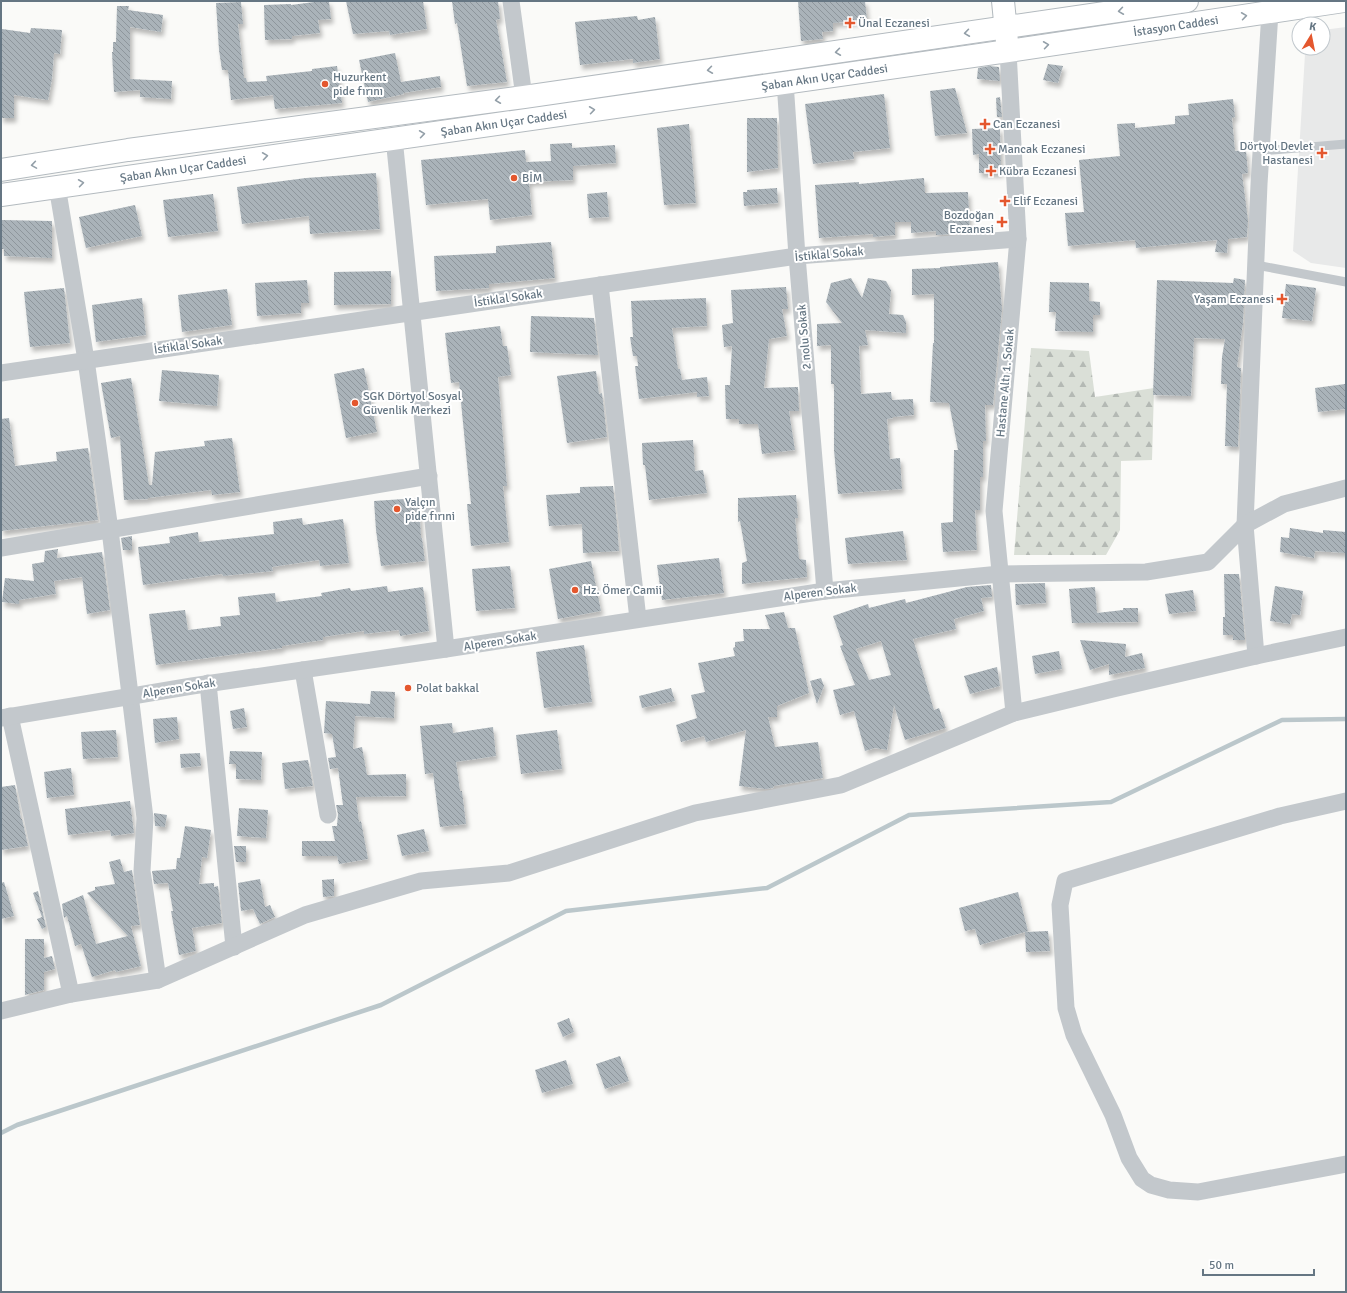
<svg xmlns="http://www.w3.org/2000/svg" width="1347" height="1293" font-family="Signika,sans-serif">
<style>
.built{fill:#e8e9e9}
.forest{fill:url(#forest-firs)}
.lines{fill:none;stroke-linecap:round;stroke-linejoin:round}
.stream{stroke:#bbc7cb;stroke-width:4.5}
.building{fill:url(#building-back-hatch);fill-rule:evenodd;filter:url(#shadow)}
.secondary-casing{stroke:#b3babf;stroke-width:24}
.lane{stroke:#c3c8cc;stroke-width:9}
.street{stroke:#c3c8cc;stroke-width:17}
.secondary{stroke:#fff;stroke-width:22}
.oneway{stroke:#939fa8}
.poi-dot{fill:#e4572e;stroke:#fff;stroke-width:1.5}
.labels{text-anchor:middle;stroke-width:4;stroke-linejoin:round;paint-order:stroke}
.poi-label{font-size:12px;fill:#657683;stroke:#fff;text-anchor:start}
.street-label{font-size:12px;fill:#657683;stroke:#fff}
</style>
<defs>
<pattern id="forest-firs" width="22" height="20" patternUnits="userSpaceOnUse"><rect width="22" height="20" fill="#dadfd7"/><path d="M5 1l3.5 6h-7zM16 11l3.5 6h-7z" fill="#b4b9b4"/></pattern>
<pattern id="building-back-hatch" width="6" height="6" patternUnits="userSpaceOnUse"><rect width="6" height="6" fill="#aab3b9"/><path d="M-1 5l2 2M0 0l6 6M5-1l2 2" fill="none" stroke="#8e969c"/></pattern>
<filter id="shadow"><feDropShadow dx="2.5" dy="4.5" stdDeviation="2" flood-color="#0004"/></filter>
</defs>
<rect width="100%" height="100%" fill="#fafaf8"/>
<polygon class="built" points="1346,27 1346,268 1311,263 1293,251 1305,54 1309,48 1323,48 1323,30"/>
<polygon class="forest" points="1031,348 1089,351 1095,397 1154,388 1152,460 1121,461 1120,530 1106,555 1014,555"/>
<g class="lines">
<polyline class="stream" points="1,1133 17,1125 381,1005 566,911 767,888 909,815 1111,802 1282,720 1346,719"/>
</g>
<g class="building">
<polygon points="322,1 329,1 331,19 318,20 320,33 292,36 292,39 265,40 264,5 291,4 291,5"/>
<polygon points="346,1 423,1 427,29 390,35 389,31 353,34"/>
<polygon points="452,1 498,1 500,19 496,20 507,82 467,86 457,23 455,24"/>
<polygon points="798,1 865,1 867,20 833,23 833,31 822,32 823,39 801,41"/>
<polygon points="241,2 243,24 238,24 244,78 246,78 247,82 267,81 266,76 312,71 312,69 337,66 342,103 275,109 273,95 231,100 228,70 222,70 219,50 216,3"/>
<polygon points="117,6 129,6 128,10 163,15 161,32 130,27 130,79 172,81 171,99 140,97 140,90 114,92 112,52 113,52 113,42 116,42"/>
<polygon points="637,16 638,20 655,17 660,59 633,63 633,59 580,65 575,22"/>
<polygon points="31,28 62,30 60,54 54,53 52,79 48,100 14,95 14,118 1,118 1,37 2,29 30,33"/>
<polygon points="395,53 401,82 440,76 441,87 403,93 404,94 368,102 359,60"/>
<polygon points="1048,64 1063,66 1058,83 1043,80"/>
<polygon points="989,66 999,67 1000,81 977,79 978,68"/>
<polygon points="955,88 967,133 935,136 930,91"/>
<polygon points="884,94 890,148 853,152 854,159 813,164 805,104"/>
<polygon points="1000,97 1002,117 997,117 996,98"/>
<polygon points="1233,99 1235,117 1232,118 1235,151 1246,150 1248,173 1242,174 1248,220 1247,237 1228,239 1227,253 1215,252 1217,240 1136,248 1135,240 1068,246 1065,213 1084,212 1079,160 1120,156 1117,124 1135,123 1135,128 1175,124 1175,116 1189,115 1188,104"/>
<polygon points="747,118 777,118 778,168 747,172"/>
<polygon points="689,124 696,203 664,205 657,128"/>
<polygon points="1000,128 1001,173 979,173 979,154 973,155 972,129"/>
<polygon points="572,143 572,148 615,145 616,163 573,166 573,180 529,182 532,215 490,220 488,199 426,205 421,160 525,150 526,162 551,161 550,144"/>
<polygon points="376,173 380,229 310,234 309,216 242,224 237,187 306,178"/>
<polygon points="924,178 925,193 968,192 970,233 936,235 936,231 911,233 911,222 895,222 895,235 873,237 873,234 819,238 815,185 859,182 859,184"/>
<polygon points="777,188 778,203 744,206 743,192 747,192 747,190"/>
<polygon points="607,192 609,217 589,218 587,194"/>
<polygon points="213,194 218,231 168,237 163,200"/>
<polygon points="135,205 142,236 86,248 79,217"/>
<polygon points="1,220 52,221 52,258 4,256 4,249 1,249"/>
<polygon points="551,242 555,278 489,284 489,288 436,291 434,256 496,253 496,246"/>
<polygon points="998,262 1002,309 993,405 985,405 986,441 983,441 983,477 980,477 980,510 975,510 977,550 943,552 941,523 953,522 954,450 958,450 949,403 930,402 933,343 934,343 934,294 912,295 912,269 940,268 940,267"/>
<polygon points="391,271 391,304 334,305 334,272"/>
<polygon points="851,278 862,298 868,278 886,281 891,290 889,314 903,315 906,322 906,333 865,330 868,345 859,346 861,394 891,392 892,400 913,399 914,415 893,417 893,418 887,419 890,459 900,458 902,489 838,494 834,450 834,384 831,384 831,345 817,346 817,324 842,323 826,302 831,283"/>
<polygon points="1234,278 1245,280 1243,323 1237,367 1241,368 1238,447 1225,446 1227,384 1221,384 1222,357 1225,339 1194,338 1191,396 1153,395 1157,280 1233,283"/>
<polygon points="307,280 309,303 301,303 301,313 257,316 255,283"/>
<polygon points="1050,282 1089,283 1089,301 1100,302 1100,315 1093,315 1093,332 1055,331 1056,312 1049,312"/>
<polygon points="1286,284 1316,288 1312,321 1282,318"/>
<polygon points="786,287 788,309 782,309 787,336 769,339 764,388 798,387 799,411 789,411 795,450 762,454 758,424 739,424 739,419 726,419 725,385 730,385 732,346 724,347 722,325 733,323 731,290"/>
<polygon points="64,288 70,343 30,347 24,292"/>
<polygon points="227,289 232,325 182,332 178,295"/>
<polygon points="142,298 146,335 96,342 92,305"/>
<polygon points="706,298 707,326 672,328 678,369 680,369 682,380 707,377 709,396 697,397 697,392 639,399 635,366 638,366 637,356 633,356 630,337 633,337 631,301"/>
<polygon points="531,316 594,318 598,355 530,352"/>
<polygon points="500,326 503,346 507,346 511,375 498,377 507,486 503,486 509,542 471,546 467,504 471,504 459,382 451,383 445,333"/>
<polygon points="364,368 377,432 346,438 334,374"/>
<polygon points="162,370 219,375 217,406 159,401"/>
<polygon points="596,371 599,394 602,393 607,437 567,443 557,376"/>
<polygon points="131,378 149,485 152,485 155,452 205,446 204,441 232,438 240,492 212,495 211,490 148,498 148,499 124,500 120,436 111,438 101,383"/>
<polygon points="1345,384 1346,409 1318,412 1315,388"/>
<polygon points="9,418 15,466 57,461 56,452 88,448 98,520 1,531 1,419"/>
<polygon points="693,440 695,471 703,470 707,493 649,500 645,465 643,465 642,443"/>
<polygon points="613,486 617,524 619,551 583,553 582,524 549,526 546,495 580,493 580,487"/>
<polygon points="796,495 798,518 795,518 799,559 806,560 807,577 742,584 742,563 747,561 740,521 738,522 738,498"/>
<polygon points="419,498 421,538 422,538 425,561 381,566 376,530 374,501"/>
<polygon points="302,518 303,525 343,519 349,563 320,566 319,560 272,567 273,571 223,576 222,574 143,585 138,547 170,543 169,537 198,532 199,542 274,534 273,522"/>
<polygon points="1290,528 1323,533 1323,530 1346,532 1346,553 1315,551 1314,558 1280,552 1281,537 1289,538"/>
<polygon points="903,531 907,560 848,564 845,538"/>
<polygon points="132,536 132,550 123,550 121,538"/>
<polygon points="58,549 57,558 102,552 110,610 87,614 82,577 54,581 56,594 19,600 19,604 2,602 5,578 34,581 32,564 44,562 45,551"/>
<polygon points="719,558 724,593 662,600 657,565"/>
<polygon points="591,561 601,611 558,619 549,569"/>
<polygon points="510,566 515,608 476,611 472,569"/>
<polygon points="1224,574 1239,574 1245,640 1233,640 1233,635 1223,635 1223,617 1225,617"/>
<polygon points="1045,583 1046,603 1016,605 1015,584"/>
<path d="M991,585L992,597L981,598L984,611L954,619L956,629L913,639L934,710L939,708L946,728L905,740L894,705L887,750L875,748L865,751L854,711L840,715L833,690L855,685L840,646L843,645L833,616L868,604L869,608L905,599L906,603L967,587ZM881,641L891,675L869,680L856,649Z"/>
<polygon points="387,586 388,592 423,587 429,631 400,636 399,630 364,634 364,631 323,637 323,640 282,646 282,648 156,665 149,614 185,610 188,630 221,626 220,617 240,615 238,597 275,593 276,602 322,596 321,593 350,588 351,591"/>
<polygon points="1275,586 1303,591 1300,615 1292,614 1290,624 1270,621"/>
<polygon points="1095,587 1097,613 1123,610 1123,608 1138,608 1138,622 1072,623 1069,589"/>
<polygon points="1193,590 1196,611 1169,614 1165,594"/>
<polygon points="784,612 788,628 795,628 809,693 777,706 777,717 768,717 775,747 818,742 823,778 774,786 773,788 766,789 739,786 746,730 706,742 704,736 681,742 676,725 697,718 691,695 705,692 698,663 735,656 733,648 735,647 735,642 744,641 743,629 770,629 765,615"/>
<polygon points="1080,640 1126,644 1125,657 1142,653 1145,668 1109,675 1109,664 1090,670"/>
<polygon points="584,645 592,702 544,708 536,652"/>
<polygon points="1059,651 1062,669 1035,674 1032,656"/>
<polygon points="997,667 1000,686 970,694 964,676"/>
<polygon points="821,678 824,686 817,704 810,681"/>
<polygon points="671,688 675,701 642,708 639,696"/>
<polygon points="371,691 395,692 394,718 355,716 353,749 362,747 367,775 406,774 406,796 356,797 359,822 361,821 368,859 339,864 337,856 302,856 302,841 335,841 332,826 337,826 338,814 336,805 343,805 338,768 330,769 328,758 336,757 332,734 324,733 326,701 370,704"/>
<polygon points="244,708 247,727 233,729 230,711"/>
<polygon points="177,717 179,739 155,743 153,719"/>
<polygon points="452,723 453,733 493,727 496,756 456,762 460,791 462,791 466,824 440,827 433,773 425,774 420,726"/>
<polygon points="116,730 118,757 83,759 81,732"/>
<polygon points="557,730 562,769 521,774 516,735"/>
<polygon points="230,751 262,752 261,780 236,779 236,764 229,764"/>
<polygon points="200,753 201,766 181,768 180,754"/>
<polygon points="308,760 313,786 285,789 282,763"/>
<polygon points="71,768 74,795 47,798 44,772"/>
<polygon points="15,785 21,819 22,819 28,846 1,850 1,787"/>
<polygon points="130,801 134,833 111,836 110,830 68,835 65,809"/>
<polygon points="239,808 268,810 266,838 237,836"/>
<polygon points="154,813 167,815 165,827 155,826"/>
<polygon points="185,826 211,830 207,858 202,857 199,884 214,883 214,887 218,886 222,923 192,928 196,951 179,955 171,911 173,911 168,883 154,884 152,871 176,869 177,858 180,858"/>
<polygon points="424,829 429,851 402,856 397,835"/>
<polygon points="234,846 246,846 246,862 236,862"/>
<polygon points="120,859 124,872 132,870 140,925 131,926 141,966 116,972 115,970 92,977 81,944 75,946 67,916 64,918 62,904 83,895 96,944 128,936 87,893 95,890 95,887 115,884 109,862"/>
<polygon points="260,879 265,907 270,905 275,917 260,924 253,909 241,911 238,883"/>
<polygon points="334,879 334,896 323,897 322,880"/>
<polygon points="4,882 14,916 1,919 1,883"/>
<polygon points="38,891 46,927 42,929 37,919 42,917 33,893"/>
<polygon points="1018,892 1028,931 1026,932 1048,931 1050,951 1026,952 1025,932 980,945 975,929 965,931 959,908"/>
<polygon points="25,939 44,939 44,958 52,956 55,969 44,972 44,990 25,995"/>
<polygon points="569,1018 574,1032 563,1037 557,1023"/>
<polygon points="620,1056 629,1081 605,1089 596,1064"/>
<polygon points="566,1060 573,1084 542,1093 535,1070"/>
</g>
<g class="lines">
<g class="secondary-casing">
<g id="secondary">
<polyline points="1003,1 1007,42"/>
<polyline points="1,170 128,150 524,97 1187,1"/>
<path id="s1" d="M1,195L1008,51L1344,1"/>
</g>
</g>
<g class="lane">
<polyline points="1261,151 1346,144"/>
<polyline points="1256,265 1346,282"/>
</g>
<g class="street">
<polyline points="511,1 524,97"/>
<polyline points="1008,51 1018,239 994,511 1014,713"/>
<polyline points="785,82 797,256 825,591"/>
<polyline points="394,138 446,649"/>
<polyline points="57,186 86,360 110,530 145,818 142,871 158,980"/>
<polyline points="600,285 638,619"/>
<polyline points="1,373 797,256 1018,239"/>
<polyline points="1,548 429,476"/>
<polyline points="1256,656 1245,525 1259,184 1270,12 1268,1"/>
<polyline points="303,670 328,815"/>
<polyline points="208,683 234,947"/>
<polyline points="10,716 71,994"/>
<polyline points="1,718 192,686 446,649 825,591 1000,574 1146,572 1208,562 1245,525 1284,504 1346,488"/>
<polyline points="1346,801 1280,816 1065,881 1060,905 1066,1008 1074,1035 1113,1115 1129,1158 1142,1179 1151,1185 1169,1190 1198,1192 1346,1164"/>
<polyline points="1,1011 71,994 158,980 305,915 421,881 509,873 695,813 841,785 1014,713 1113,689 1256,656 1346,637"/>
</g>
<use href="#secondary" class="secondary"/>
</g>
<defs><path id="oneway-chevron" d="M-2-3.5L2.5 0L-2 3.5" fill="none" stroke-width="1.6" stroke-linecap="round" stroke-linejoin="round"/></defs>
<g class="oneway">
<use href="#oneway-chevron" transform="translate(1121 11) rotate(172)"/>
<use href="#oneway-chevron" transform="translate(1244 16) rotate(-8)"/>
<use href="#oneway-chevron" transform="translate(967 33) rotate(172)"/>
<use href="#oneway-chevron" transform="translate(1046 45) rotate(-8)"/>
<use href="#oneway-chevron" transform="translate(838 52) rotate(172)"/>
<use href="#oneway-chevron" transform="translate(710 70) rotate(172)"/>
<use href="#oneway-chevron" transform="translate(498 100) rotate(172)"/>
<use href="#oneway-chevron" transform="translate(592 110) rotate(-8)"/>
<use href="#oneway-chevron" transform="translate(422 134) rotate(-8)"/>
<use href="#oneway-chevron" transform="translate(265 156) rotate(-8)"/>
<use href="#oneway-chevron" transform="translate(34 165) rotate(171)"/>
<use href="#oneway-chevron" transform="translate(81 183) rotate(-8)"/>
</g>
<g class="poi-dot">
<path d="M848 17h4v4h4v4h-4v4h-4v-4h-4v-4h4z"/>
<circle cx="325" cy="84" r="4"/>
<path d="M983 118h4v4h4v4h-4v4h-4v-4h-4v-4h4z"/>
<path d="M988 143h4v4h4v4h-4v4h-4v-4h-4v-4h4z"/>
<path d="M1320 147h4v4h4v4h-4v4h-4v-4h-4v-4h4z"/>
<path d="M989 165h4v4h4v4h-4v4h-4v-4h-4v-4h4z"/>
<circle cx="514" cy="178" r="4"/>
<path d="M1003 195h4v4h4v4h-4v4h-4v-4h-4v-4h4z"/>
<path d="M1000 216h4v4h4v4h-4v4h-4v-4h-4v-4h4z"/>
<path d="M1280 293h4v4h4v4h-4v4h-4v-4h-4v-4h4z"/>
<circle cx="355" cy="403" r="4"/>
<circle cx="397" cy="509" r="4"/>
<circle cx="575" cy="590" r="4"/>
<circle cx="408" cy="688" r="4"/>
</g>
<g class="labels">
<g class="poi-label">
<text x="858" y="27">Ünal Eczanesi</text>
<text x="333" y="81">Huzurkent<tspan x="333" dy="14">pide fırını</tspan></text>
<text x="993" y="128">Can Eczanesi</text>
<text x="1313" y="150" text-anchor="end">Dörtyol Devlet<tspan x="1313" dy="14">Hastanesi</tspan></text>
<text x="998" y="153">Mancak Eczanesi</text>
<text x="999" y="175">Kübra Eczanesi</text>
<text x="522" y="182">BİM</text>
<text x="1013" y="205">Elif Eczanesi</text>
<text x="994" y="219" text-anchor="end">Bozdoğan<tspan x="994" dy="14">Eczanesi</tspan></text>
<text x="1274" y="303" text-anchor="end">Yaşam Eczanesi</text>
<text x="363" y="400">SGK Dörtyol Sosyal<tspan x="363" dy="14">Güvenlik Merkezi</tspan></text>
<text x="405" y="506">Yalçın<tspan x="405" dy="14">pide fırıni</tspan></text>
<text x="583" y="594">Hz. Ömer Camii</text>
<text x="416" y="692">Polat bakkal</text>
</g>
<g class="street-label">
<text dy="4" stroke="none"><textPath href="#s1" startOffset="1187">İstasyon Caddesi</textPath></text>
<text dy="4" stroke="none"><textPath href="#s1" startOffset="832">Şaban Akın Uçar Caddesi</textPath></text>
<text dy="4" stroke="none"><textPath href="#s1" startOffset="508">Şaban Akın Uçar Caddesi</textPath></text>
<text dy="4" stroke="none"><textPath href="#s1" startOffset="184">Şaban Akın Uçar Caddesi</textPath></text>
<text transform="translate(829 254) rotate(-5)" y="4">İstiklal Sokak</text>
<text transform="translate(508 298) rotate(-8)" y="4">İstiklal Sokak</text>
<text transform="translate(804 337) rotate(-95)" y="4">2 nolu Sokak</text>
<text transform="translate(188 345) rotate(-8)" y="4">İstiklal Sokak</text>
<text transform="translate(1005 383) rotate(-85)" y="4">Hastane Altı 1. Sokak</text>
<text transform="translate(820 592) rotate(-7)" y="4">Alperen Sokak</text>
<text transform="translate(500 641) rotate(-9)" y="4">Alperen Sokak</text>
<text transform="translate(179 688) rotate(-9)" y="4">Alperen Sokak</text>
</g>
</g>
<rect width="1347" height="1293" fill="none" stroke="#657683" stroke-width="4"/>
<g transform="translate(1311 36) rotate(10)"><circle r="19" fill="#ffffff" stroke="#c1c8cd"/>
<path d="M0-3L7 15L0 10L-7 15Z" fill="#e4572e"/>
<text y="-6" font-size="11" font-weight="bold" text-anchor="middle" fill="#657683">K</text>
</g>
<path d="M1203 1269v6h111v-6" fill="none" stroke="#657683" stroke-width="2"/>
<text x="1209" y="1269" font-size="12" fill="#657683" stroke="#ffffff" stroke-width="3" paint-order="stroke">50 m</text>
</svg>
